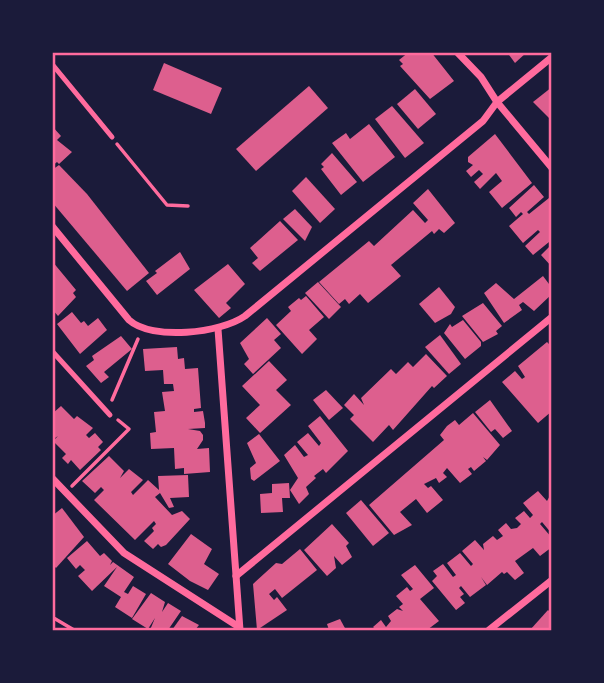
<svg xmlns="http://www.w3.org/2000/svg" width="604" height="683" font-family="Arial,sans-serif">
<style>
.building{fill:#dd5f8e}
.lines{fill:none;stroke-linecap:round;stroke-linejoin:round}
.path{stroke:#ff6b9d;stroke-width:3.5}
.service{stroke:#ff6b9d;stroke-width:5}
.minor{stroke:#ff6b9d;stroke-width:7}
.neatline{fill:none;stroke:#ff6b9d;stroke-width:2.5}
</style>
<rect width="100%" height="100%" fill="#1b1b3a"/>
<g class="building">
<polygon points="409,52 431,52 454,81 430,99 400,66 403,64 399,60"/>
<polygon points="507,52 527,52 515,63"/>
<polygon points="164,63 222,88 211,114 153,90"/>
<polygon points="309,86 328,108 256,171 236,149"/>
<polygon points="552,87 552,121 533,102"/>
<polygon points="415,89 436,114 418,129 397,104"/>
<polygon points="392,106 424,143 405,158 375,119"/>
<polygon points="369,124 395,157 363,182 332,143 346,133 350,139"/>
<polygon points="52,126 61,136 57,140 72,152 59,164 57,162 52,166"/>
<polygon points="495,134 532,183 502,208 489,192 502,181 496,173 480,189 474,182 483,174 479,170 471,177 466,171 473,165 468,162 468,157"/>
<polygon points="332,153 357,182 341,195 321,169 324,167 321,164"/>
<polygon points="59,165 87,194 149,273 127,291 52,202 52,170"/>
<polygon points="306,177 335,209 320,223 292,191"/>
<polygon points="534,185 544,197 527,212 529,214 549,198 552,201 552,267 541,255 551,245 549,242 533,255 525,246 540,232 538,230 523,243 509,226 523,214 521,212 516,217 509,208"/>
<polygon points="428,189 455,223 444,233 439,229 434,234 432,231 391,265 401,276 368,303 360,294 349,304 345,299 339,304 319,282 369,241 374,246 413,210 425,223 428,220 413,203"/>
<polygon points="295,209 312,227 305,241 283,219"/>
<polygon points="280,221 298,240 260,271 252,263 258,258 250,248"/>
<polygon points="180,252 190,269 157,295 146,281 157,273 155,271"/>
<polygon points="52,261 76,290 73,293 76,297 58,316 52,309"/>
<polygon points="228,264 245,284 226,303 231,308 219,318 194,290"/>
<polygon points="543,276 549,284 552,282 552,294 534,311 523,302 519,305 522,310 504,323 484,293 496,283 514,299"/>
<polygon points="318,282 341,307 329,319 305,293"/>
<polygon points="439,287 455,307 451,314 435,323 419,304"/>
<polygon points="306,296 324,317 309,330 317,339 302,354 276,325 291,311 288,307 299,298 301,300"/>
<polygon points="483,303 502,326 496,331 498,334 483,342 462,316"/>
<polygon points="72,312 81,323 84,321 88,326 98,318 107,330 80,354 57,324"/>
<polygon points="267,318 281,334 274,340 281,348 253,374 244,364 249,359 240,343"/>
<polygon points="463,320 481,342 481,346 465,359 444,333 450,324 452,327"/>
<polygon points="440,335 461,364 449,374 425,347"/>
<polygon points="121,336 132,349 104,372 109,377 101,383 86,366 94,360 92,356"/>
<polygon points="547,342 552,347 552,404 549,406 552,411 538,423 502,382 515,371 522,379 525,377 518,366"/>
<polygon points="177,347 178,359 184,358 185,369 198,368 201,408 194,409 194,412 203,411 205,423 205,428 188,429 200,431 203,435 203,440 197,449 209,448 210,472 184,474 184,468 175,469 174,448 151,449 150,433 156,432 154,412 165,411 162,392 174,391 173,384 164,384 163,370 145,371 143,349"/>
<polygon points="426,354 447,376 434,388 432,386 393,430 389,425 373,442 350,419 354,415 344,405 354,394 364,405 361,398 391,369 396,374 408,362 413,367"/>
<polygon points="269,361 287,380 276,390 291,405 260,433 246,418 260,405 242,386"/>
<polygon points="326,390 343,408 329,420 313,400"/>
<polygon points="490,400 512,431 503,438 495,429 491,432 475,412"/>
<polygon points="61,406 74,419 77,416 93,428 86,435 89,438 95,433 103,442 98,447 101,450 80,470 71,460 68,464 62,458 66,454 53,441 58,436 52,440 52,414"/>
<polygon points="473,413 500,445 487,460 483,457 486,461 474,471 471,467 468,469 472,474 460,483 447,468 443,473 447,477 439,483 436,478 424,484 428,488 431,486 443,500 427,513 416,499 400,512 412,525 394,535 369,505 444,440 440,435 447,426 455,420 459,425"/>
<polygon points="320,416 348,451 326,473 323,469 314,476 316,478 306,487 309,494 299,504 290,490 298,478 284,455 295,445 304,457 308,455 297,442 308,433 319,446 321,443 308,426"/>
<polygon points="259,434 280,461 254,481 251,479 250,468 256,463 247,443"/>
<polygon points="109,456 124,471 120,478 129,469 143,480 131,492 133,495 148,480 159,490 158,476 188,475 189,497 170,498 174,507 169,508 160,493 155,497 172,515 182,511 190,519 166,545 161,547 158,544 153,549 144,541 154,531 152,528 156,524 154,521 135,540 94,500 104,490 101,487 95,493 82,481"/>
<polygon points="289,483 290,498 282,498 283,512 261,513 260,494 272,493 272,484"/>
<polygon points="538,491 547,501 552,492 552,534 542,522 540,524 552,538 552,547 540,556 533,548 515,561 524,573 515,580 507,572 504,574 502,572 487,585 481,577 486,585 470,597 461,586 459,588 464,594 460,597 465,603 456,610 432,581 437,576 433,571 443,564 453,577 456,575 447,563 460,553 471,566 473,564 462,551 475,540 484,550 483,544 493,536 497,540 503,536 498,530 506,523 511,529 517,528 521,524 515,518 524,511 530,518 533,515 523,503"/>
<polygon points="361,500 389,533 373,546 346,513"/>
<polygon points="62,508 84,537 56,568 52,564 52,516"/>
<polygon points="332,524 349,543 346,546 352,557 342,565 334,556 336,568 327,576 304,550"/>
<polygon points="191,534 212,549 204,564 219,574 208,590 190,581 168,564"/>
<polygon points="87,541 100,556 104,553 112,561 110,565 113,562 134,577 124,592 128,594 133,586 146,594 132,618 115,607 121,597 104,586 117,567 92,591 78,576 85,570 80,565 76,569 67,558"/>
<polygon points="300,549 317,570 282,598 275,589 269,594 274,600 277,597 287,610 257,630 253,584 276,563 282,564"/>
<polygon points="415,565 434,588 420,599 439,621 427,630 376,630 373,627 381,620 386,627 391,621 388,616 397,609 403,611 399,607 403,604 396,596 407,587 410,591 413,589 401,575"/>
<polygon points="151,593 165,602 162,612 168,603 181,611 168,630 150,630 155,618 148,629 132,619"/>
<polygon points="548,610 552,614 552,630 530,630"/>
<polygon points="182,616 199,625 195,630 172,630"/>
<polygon points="340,619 346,630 329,630 327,624"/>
</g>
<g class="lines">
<g class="path">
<polyline points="117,144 167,205 188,206"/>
<polyline points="112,400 138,339"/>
<polyline points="72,486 129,429 118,420"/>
<polyline points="52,617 74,630"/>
</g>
<g class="service">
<polyline points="52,64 112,137"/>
<polyline points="52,351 110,415"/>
</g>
<g class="minor">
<polyline points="457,52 481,77 497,102 552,168"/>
<path d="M52,226L129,320C152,341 221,333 245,316L483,121L497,102L552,57"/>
<polyline points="218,329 240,630"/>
<polyline points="52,478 124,553 239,627"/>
<polyline points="236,576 552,317"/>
<polyline points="489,630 552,580"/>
</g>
</g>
<rect width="604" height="683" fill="none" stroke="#1b1b3a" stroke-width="108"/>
<rect x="54" y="54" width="496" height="575" class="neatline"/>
</svg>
